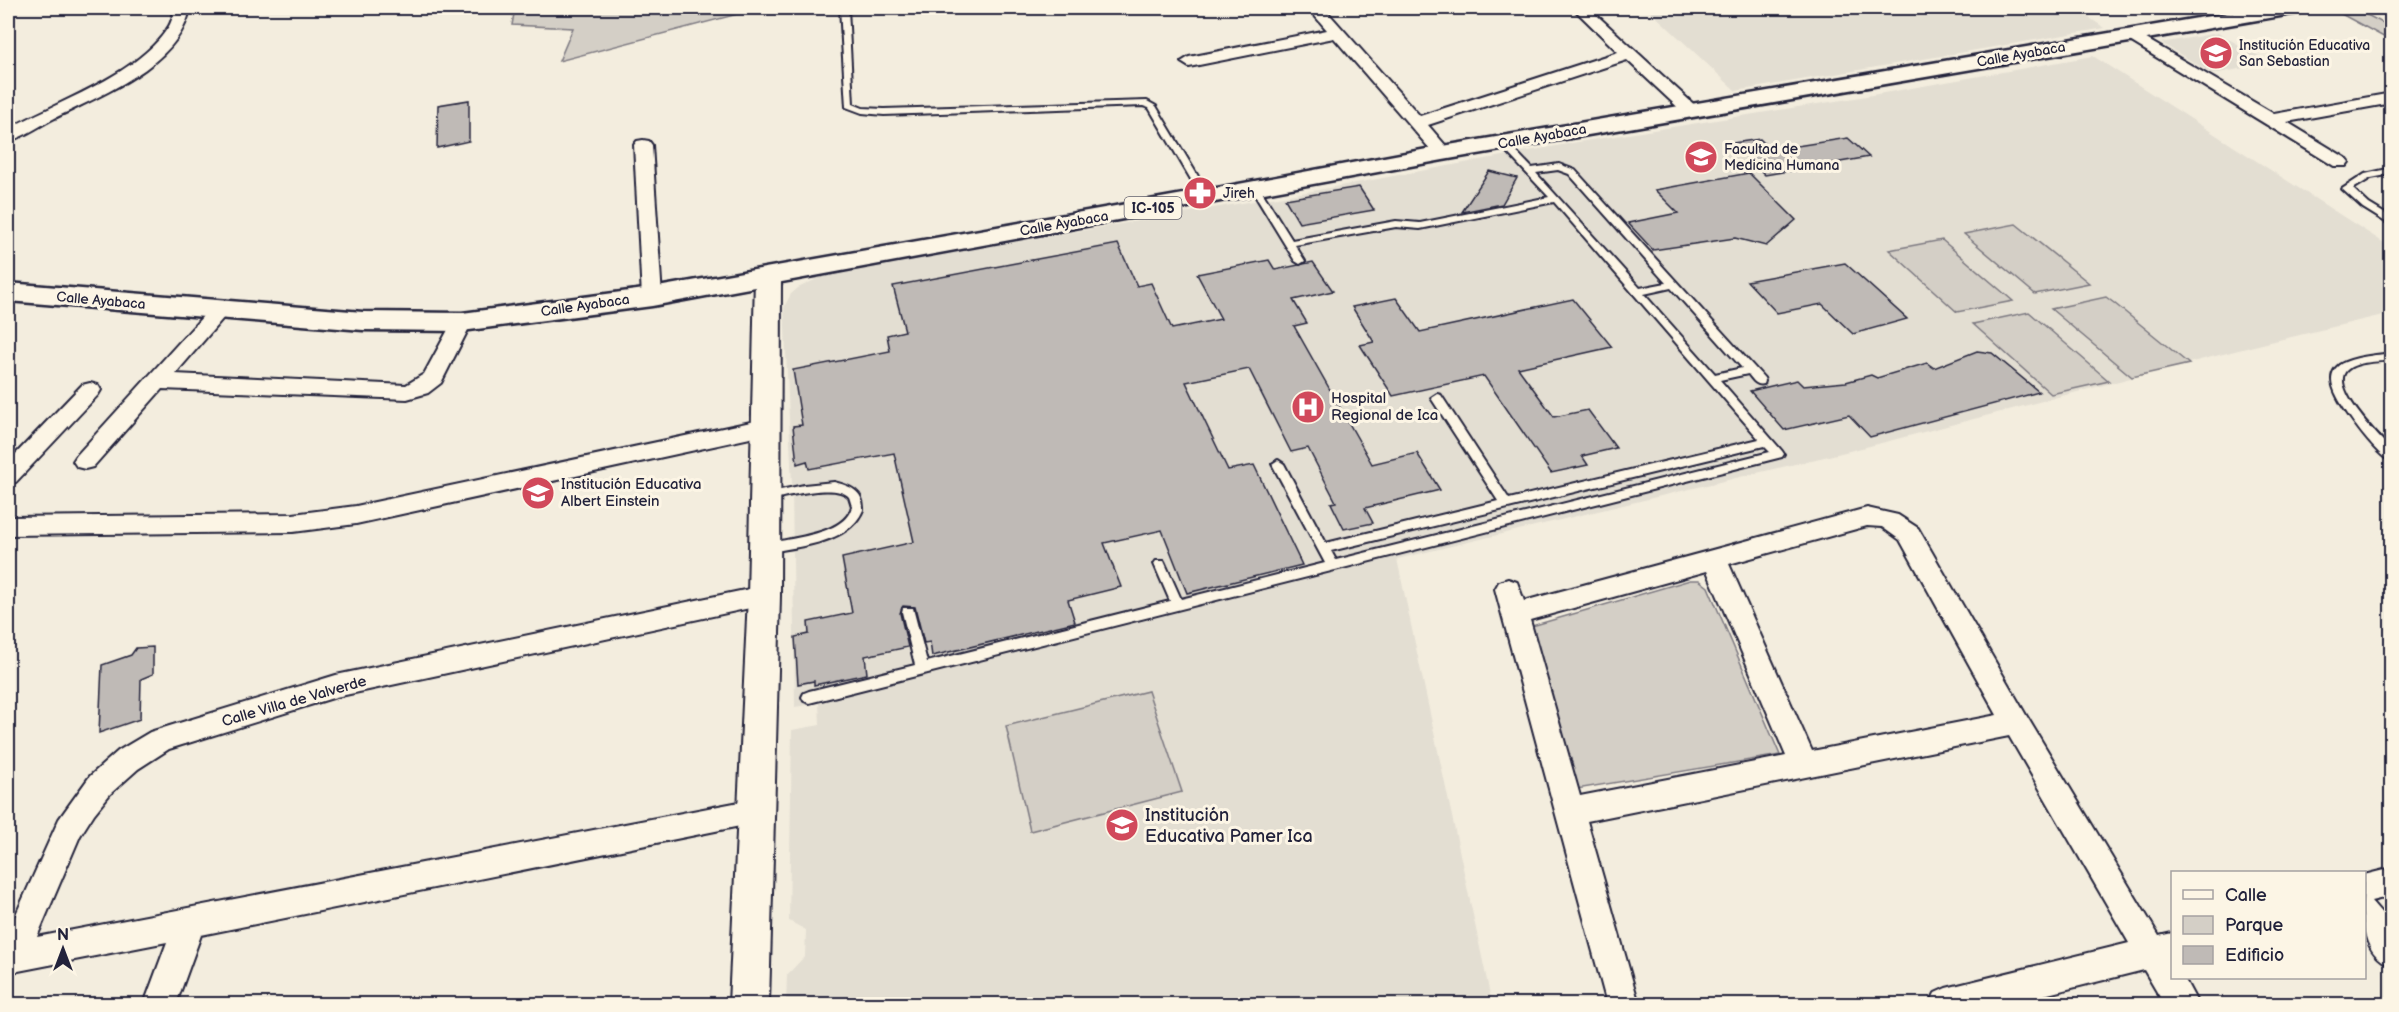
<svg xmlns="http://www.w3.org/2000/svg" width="2399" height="1012" font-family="'Balsamiq Sans',sans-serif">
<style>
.built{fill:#e3ded2}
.green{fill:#d4cfc6;stroke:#7b7880;stroke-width:1.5}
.building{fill:#bfbab6;stroke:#22223b;stroke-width:1.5}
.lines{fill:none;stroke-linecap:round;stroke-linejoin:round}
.service-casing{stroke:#22223b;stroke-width:4}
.minor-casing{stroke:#22223b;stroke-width:4}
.tertiary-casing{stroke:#22223b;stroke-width:4}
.primary-casing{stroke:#22223b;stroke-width:5}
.service{fill:#fcf5e5;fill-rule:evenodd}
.minor{fill:#fcf5e5;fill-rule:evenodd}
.tertiary{fill:#fcf5e5;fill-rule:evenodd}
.primary{fill:#fcf5e5;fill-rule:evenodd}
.labels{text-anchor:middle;stroke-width:6;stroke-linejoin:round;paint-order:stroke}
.far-poi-label{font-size:14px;fill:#22223b;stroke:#fcf5e5;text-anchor:start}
.far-street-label{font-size:14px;fill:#22223b;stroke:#fcf5e5}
.shield{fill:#fcf5e5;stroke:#63616e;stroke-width:1.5}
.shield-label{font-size:14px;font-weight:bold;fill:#22223b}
.poi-label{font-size:15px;fill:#22223b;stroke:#fcf5e5;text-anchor:start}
.street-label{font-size:15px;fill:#22223b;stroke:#fcf5e5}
.near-poi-label{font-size:18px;fill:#22223b;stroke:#fcf5e5;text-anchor:start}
</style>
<rect width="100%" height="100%" fill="#f3edde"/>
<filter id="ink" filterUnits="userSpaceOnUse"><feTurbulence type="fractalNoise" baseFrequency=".0167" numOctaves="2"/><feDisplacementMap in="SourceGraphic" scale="12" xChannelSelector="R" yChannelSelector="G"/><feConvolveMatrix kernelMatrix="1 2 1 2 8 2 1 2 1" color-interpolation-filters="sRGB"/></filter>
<g filter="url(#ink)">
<g class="built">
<polygon points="1647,8 2074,8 2105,28 1736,91"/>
<polygon points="2218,33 2271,63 2213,74 2161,43"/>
<polygon points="2093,56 2392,248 2391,313 2254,346 1866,447 1397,559 1492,1004 786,1004 787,975 805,956 806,930 789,921 792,730 820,725 819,703 795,707 792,485 784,307 791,294 798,288 827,274 1307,192 1578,142 1855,98"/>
</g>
<g class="green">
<polygon points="515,8 757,8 757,9 559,61 573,28 512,25"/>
<polygon points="2342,8 2353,8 2391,27 2391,41 2332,9"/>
<polygon points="2016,224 2089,283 2035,294 1964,234"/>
<polygon points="1942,240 2013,301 1957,312 1889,250"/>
<polygon points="2106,297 2114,303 2189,364 2132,377 2051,309"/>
<polygon points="2029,312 2109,381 2051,394 1973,324"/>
<polygon points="1690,580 1699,580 1708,587 1780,755 1571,790 1525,628"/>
<polygon points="1148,691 1182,792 1030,831 1006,726"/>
</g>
<g class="building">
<polygon points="469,100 469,141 437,148 438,105"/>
<polygon points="1848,138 1869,157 1765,175 1733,143 1760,139 1771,150"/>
<polygon points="1489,171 1517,178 1502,204 1462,212"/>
<polygon points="1749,173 1796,220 1766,246 1735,238 1653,250 1628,223 1678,213 1655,190"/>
<polygon points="1359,187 1374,210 1299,223 1285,199"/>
<polygon points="1118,244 1137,286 1151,283 1172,329 1221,319 1197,274 1269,260 1275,270 1313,262 1333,291 1293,300 1307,323 1294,326 1372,464 1417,453 1440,490 1365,508 1373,523 1344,529 1331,503 1336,502 1308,448 1291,452 1249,369 1186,382 1228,470 1254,465 1302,565 1187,593 1162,530 1104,543 1121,587 1068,600 1075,622 932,656 930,642 924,643 915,607 903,606 900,613 908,647 865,656 867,674 814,685 814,681 798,684 795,637 809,634 808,622 852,613 842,558 914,542 894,453 809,469 807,461 797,464 793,426 802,425 793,370 890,351 887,335 905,331 893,286"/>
<polygon points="1845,263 1907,319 1853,334 1822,304 1777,313 1747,281"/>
<polygon points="1396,298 1420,332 1573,299 1612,347 1518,368 1554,417 1588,410 1616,448 1582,456 1588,465 1551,473 1484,376 1393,396 1360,345 1374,342 1352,307"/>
<polygon points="1977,351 1992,353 2039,392 1870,437 1849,415 1784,430 1750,391 1797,380 1803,386 1846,382 1871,375 1877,378 1927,363 1934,368"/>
<polygon points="153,647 153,674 141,679 140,719 99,733 102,665 131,655 136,648"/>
</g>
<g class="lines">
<g class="service-casing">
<g id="service">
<polygon points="840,8 848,8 853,104 863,108 884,109 1147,101 1156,106 1211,198 1209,200 1203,200 1149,108 1143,106 884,115 862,113 846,107"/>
<path d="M1503,140L1506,141L1532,168L1559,164L1575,170L1764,378L1765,381L1764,384C1756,386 1753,380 1748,374L1720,380L1782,451L1784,454L1782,457L809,703L804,701L802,697L804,693L809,691L915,665L902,612L903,608H913L914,612L927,662L1170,601L1154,564L1156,561H1164L1181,599L1325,563L1272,464L1278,460L1284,464L1326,543L1498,501L1431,398L1437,394L1441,395L1509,499L1759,439L1554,202L1420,229L1396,227L1295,245L1305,261L1300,264L1295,261L1251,189L1253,187H1259L1292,240L1396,221L1420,223L1549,197L1500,145L1499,143ZM1558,170L1569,174L1666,283L1640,288L1536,173ZM1671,288L1742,368L1715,374L1644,294ZM1764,446L1770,452L1336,560L1331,551Z"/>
<polygon points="2392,168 2392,174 2371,178 2353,189 2369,204 2392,218 2392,226 2363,208 2342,189 2365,174"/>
<path d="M2392,353V360C2378,362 2357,361 2347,370C2328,386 2380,438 2392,450V462C2376,456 2339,405 2334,389C2331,381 2331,373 2337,367C2347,357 2378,355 2392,353Z"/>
<path d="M834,482C850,486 864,491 863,510C849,544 798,546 766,553L762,551L760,548L762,545C785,538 846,536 852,506C851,504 850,499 849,497C836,482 783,497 766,501L762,500L760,497L762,494L804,485Z"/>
</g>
</g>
<g class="minor-casing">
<g id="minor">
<path d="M175,8H190C180,65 99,96 53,119C39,126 23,138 8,141V129C55,103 137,75 167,29C172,23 173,15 175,8Z"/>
<polygon points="1308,8 1324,8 1420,116 1618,52 1573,8 1589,8 1701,111 1698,115 1686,115 1627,60 1428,125 1452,153 1449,157 1437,157 1334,38 1189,67 1181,62 1189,57 1327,30"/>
<polygon points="2131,30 2274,114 2392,93 2392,103 2287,122 2346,158 2349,162 2346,166 2334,166 2125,38 2123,35 2125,32"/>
<polygon points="643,140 649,141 652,145 662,297 659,301 652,303 645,301 642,297 634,145 637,141"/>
<polygon points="221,303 228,304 231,309 175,374 406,385 424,374 455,317 462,315 469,317 472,322 441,383 428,393 407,399 162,389 93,467 85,469 77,467 73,461 77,455 214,304"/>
<polygon points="90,383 98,385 101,390 98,395 16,482 8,484 8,462 82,385"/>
<polygon points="765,419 773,421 776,427 773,433 356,524 293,532 8,535 8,517 293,514 356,506"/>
<path d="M1867,508L1898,515L1918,528L2026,715L2159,936L2172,933V978H2184L2198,1004H2164L2144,970L2008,1004H1930L1935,993L1946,988L2129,943L2009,736L1587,821L1639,1004H1607L1495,589L1499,582L1508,579L1517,582L1524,601ZM1867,526L1882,527L1900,540L1997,715L1812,751L1729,564ZM1707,571L1786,756L1580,796L1530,620Z"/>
<polygon points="764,586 773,589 777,596 773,603 336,697 169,749 138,769 110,794 94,814 80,836 37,937 755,799 765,803 770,812 765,821 201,935 176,1004 144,1004 167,942 8,973 8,932 59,819 90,776 118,751 150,732 336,675"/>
<path d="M2392,868V896L2371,901L2392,925V966C2355,951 2364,907 2364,875Z"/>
</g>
</g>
<g class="tertiary-casing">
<polygon id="tertiary" points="768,268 777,271 781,276 780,596 769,1004 729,1004 748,596 755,276 759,271"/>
</g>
<g class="primary-casing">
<polygon id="primary" points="2257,8 2303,8 2300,13 2292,14 1443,160 652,306 462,331 363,330 8,301 8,283 363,312 462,313 652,288 1206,190 1443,146"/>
</g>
<use href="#service" class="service"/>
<use href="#minor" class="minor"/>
<use href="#tertiary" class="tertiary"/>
<use href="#primary" class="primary"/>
</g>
</g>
<defs>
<g id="school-disc" transform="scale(1.725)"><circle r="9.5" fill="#d1495b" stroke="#fcf5e5"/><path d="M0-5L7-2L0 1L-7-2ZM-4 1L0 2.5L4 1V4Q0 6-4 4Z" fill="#fff"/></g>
<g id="pharmacy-disc" transform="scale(1.725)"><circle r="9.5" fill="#d1495b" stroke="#fcf5e5"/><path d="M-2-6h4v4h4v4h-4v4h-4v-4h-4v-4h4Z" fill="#fff"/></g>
<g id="hospital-disc" transform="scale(1.725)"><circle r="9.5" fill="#d1495b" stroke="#fcf5e5"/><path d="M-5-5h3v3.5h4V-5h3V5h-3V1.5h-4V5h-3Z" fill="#fff"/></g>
</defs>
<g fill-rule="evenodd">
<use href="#school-disc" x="2216" y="53"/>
<use href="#school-disc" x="1701" y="157"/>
<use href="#pharmacy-disc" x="1200" y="193"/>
<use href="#hospital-disc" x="1308" y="407"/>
<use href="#school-disc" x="538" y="493"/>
<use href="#school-disc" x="1122" y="825"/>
</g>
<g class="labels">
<g class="far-poi-label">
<text x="2239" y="50">Institución Educativa<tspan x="2239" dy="16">San Sebastian</tspan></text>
<text x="1724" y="154">Facultad de<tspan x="1724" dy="16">Medicina Humana</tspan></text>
<text x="1223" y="198">Jireh</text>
</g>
<g class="far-street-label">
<text transform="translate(2021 54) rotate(-10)" y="5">Calle Ayabaca</text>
<text transform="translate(1542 136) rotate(-10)" y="5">Calle Ayabaca</text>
<text transform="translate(1064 223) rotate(-10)" y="5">Calle Ayabaca</text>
<text transform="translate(101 300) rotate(5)" y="5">Calle Ayabaca</text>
<text transform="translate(585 305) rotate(-8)" y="5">Calle Ayabaca</text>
</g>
<rect class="shield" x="1124.5" y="197" width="57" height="22" rx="4.5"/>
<g class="shield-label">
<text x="1153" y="213">IC-105</text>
</g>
<g class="poi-label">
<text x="1331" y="403">Hospital<tspan x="1331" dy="17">Regional de Ica</tspan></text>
<text x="561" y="489">Institución Educativa<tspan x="561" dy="17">Albert Einstein</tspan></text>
</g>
<g class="street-label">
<text transform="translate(294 701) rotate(-16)" y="5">Calle Villa de Valverde</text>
</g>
<g class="near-poi-label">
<text x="1145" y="821">Institución<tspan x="1145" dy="21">Educativa Pamer Ica</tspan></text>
</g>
</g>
<rect width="2399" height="1012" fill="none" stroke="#fcf5e5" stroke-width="30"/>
<rect x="15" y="15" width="2369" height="982" fill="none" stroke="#22223b" stroke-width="2" filter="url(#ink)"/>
<rect x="2171" y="871" width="195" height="108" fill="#fcf5e5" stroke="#a5a1a1" stroke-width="1.5"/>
<rect x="2183" y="890" width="30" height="9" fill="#fcf5e5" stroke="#a5a1a1" stroke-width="1.5"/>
<text x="2225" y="901" font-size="18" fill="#22223b">Calle</text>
<rect x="2183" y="916" width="30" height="18" fill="#d4cfc6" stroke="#a5a1a1" stroke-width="1.5"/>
<text x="2225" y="931" font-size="18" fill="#22223b">Parque</text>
<rect x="2183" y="946" width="30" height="18" fill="#bfbab6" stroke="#a5a1a1" stroke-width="1.5"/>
<text x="2225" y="961" font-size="18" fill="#22223b">Edificio</text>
<g transform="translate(63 949)" stroke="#fcf5e5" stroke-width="4.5" paint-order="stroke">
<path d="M0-4.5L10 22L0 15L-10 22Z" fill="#22223b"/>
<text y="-9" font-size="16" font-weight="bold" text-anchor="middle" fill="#22223b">N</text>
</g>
</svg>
